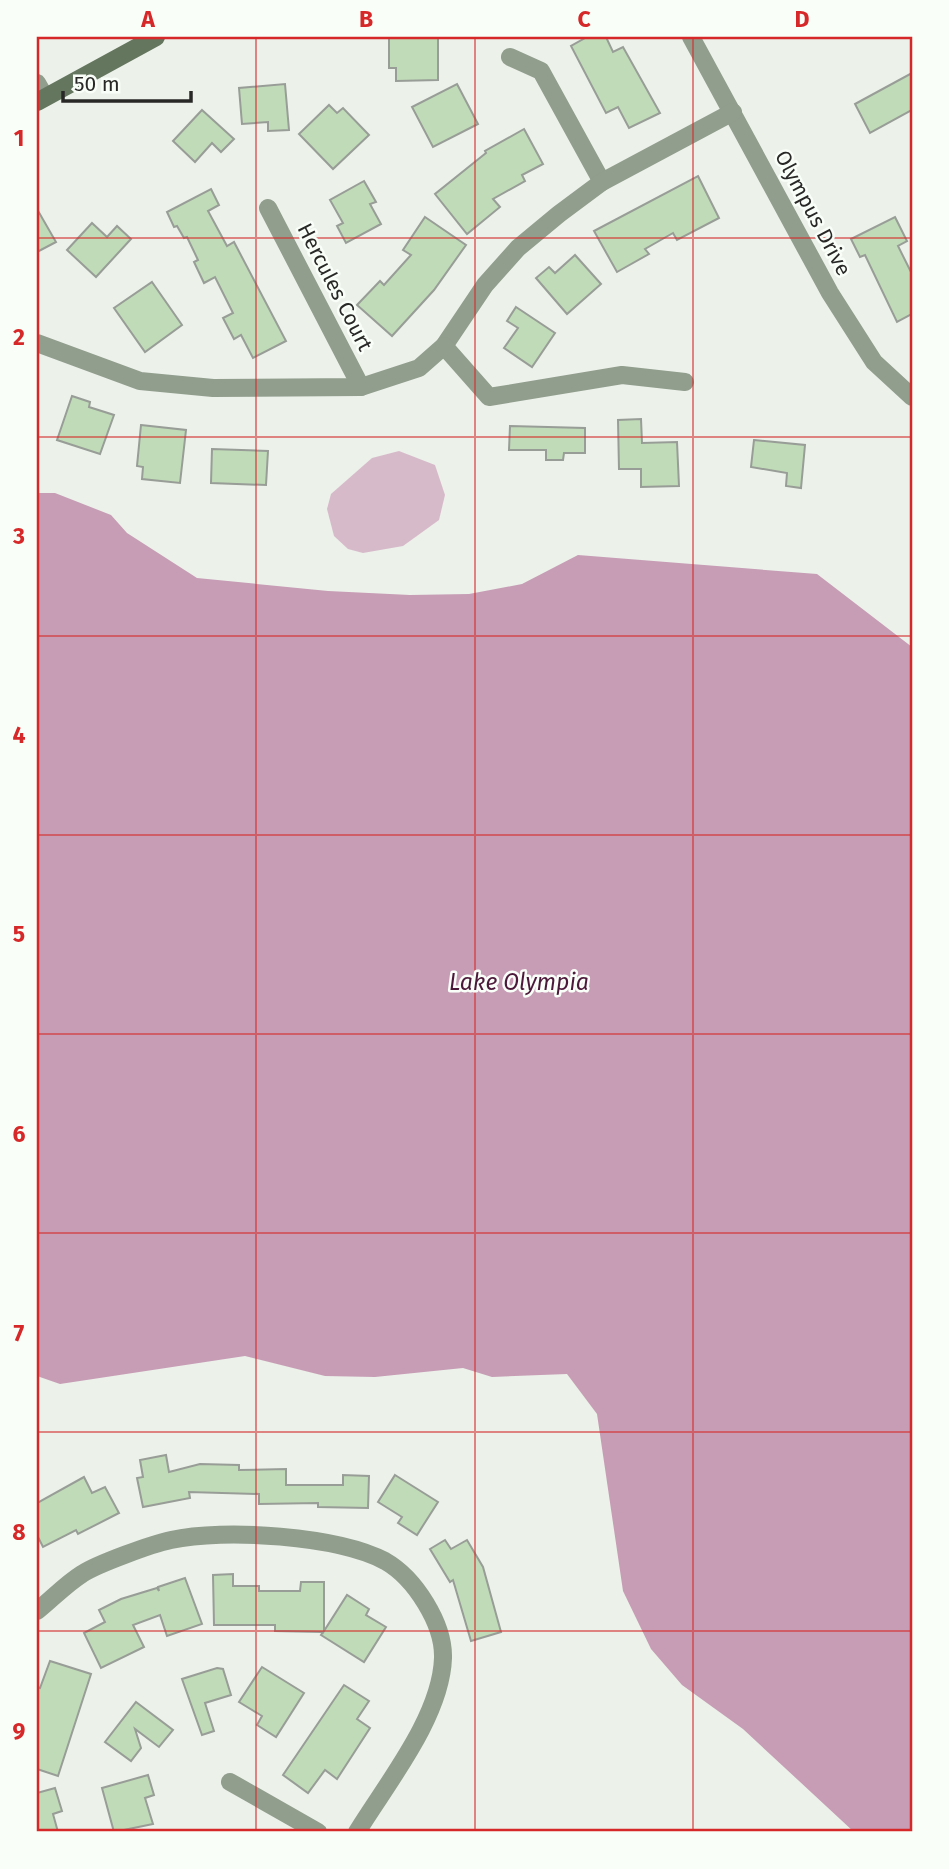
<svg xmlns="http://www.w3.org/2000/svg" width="949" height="1869" font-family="'Fira Sans',sans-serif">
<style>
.green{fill:#d7baca}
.water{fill:#c69db5}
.building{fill:#c0dbb7;stroke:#989d97;stroke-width:2}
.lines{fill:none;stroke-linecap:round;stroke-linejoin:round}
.street{stroke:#919d8d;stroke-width:18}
.secondary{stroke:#65765f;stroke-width:18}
.grid{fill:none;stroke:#d62828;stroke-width:2;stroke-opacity:0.55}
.labels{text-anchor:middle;stroke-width:5;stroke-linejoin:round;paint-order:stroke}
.street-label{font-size:21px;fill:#282927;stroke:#f9fef8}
.water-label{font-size:23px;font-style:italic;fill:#4c193a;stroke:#f9fef8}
.neatline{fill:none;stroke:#d62828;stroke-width:2.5}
.grid-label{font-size:23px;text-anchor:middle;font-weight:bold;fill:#d62828}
</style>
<rect width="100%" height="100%" fill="#ecf1ea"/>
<polygon class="green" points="399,451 435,465 445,495 439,520 403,546 363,553 348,549 334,536 327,509 331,494 372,458"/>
<polygon class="water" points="37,493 55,493 111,515 127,533 197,578 328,591 410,595 469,594 522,584 578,555 817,574 912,647 912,1832 854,1832 743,1729 682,1685 651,1649 623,1591 597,1414 567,1374 492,1377 463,1368 375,1377 325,1376 245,1356 60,1384 37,1376"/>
<g class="building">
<polygon points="389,37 438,37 438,80 396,81 396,68 389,68"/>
<polygon points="587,37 606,37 613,52 623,47 660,113 629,128 618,107 606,113 571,46"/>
<polygon points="912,73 912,110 870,133 855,104"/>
<polygon points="285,84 289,130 268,131 268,122 242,124 239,88"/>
<polygon points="457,84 478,124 433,147 412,107"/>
<polygon points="329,105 337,113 343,108 369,135 333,169 299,134"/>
<polygon points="202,110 234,139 221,152 212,143 195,162 173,141"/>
<polygon points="524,129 543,164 522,175 525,181 493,199 500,207 467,234 435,194 486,153 485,151"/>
<polygon points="698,176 719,218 677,240 673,233 645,249 649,254 617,272 594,231"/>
<polygon points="364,181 376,202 370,204 381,224 346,243 337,226 343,223 330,200"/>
<polygon points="211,189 219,205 208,211 227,246 234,242 286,341 253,358 241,335 234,339 223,318 233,313 215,277 204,283 194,262 198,260 187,237 184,238 177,226 174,227 167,212"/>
<polygon points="37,209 56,242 37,252"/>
<polygon points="425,217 466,245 434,290 392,336 357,305 380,281 384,285 411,255 403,250"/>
<polygon points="895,217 907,241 898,246 912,274 912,314 897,322 865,255 860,257 851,239"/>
<polygon points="92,223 107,237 117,226 131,239 96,277 67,250"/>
<polygon points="575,255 601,284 567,314 536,278 549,267 555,273"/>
<polygon points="152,282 182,325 145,352 114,308"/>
<polygon points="516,307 555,333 532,367 504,348 518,328 507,321"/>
<polygon points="72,396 90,402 89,407 114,415 100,454 57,440"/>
<polygon points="641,419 642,443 677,442 679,486 641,487 641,469 619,469 618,420"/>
<polygon points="141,425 186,430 180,483 142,479 143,467 137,466"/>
<polygon points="510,426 585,428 585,453 564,453 563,460 546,460 546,450 509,450"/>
<polygon points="754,440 805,445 801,488 786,486 787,473 751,467"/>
<polygon points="212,449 268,451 266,485 211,483"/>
<polygon points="166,1455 169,1472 200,1464 239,1465 239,1470 286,1469 286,1485 343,1485 343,1475 369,1476 368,1508 318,1507 318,1503 259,1504 259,1494 189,1492 190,1498 143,1507 137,1478 143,1477 140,1460"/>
<polygon points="395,1475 438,1502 417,1535 398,1523 402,1517 378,1502"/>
<polygon points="84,1477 92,1493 105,1487 119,1513 78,1534 76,1530 43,1547 37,1535 37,1503"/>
<polygon points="445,1540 451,1549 467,1540 483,1567 501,1632 471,1641 453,1580 450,1582 430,1549"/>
<polygon points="233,1574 233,1586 259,1586 259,1591 300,1591 301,1582 324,1582 324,1631 347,1595 369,1609 366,1615 386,1627 364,1662 321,1635 323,1632 275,1631 275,1625 214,1625 213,1575"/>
<polygon points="185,1578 202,1624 167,1636 160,1615 133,1625 144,1647 101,1668 84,1633 105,1622 99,1610 121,1599 157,1588 159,1591 158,1587"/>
<polygon points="50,1661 91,1674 58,1776 37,1769 37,1687 40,1688"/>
<polygon points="262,1667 304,1693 276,1737 257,1725 262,1716 239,1702"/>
<polygon points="217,1668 223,1669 231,1695 205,1703 214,1731 202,1735 182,1679"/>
<polygon points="344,1685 369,1701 357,1719 370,1728 337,1779 325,1770 308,1793 283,1775"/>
<polygon points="136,1702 173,1730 159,1747 135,1729 141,1748 131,1761 105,1742"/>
<polygon points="148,1775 154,1795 145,1798 153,1824 114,1832 102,1788"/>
<polygon points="55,1788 62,1811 53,1814 58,1832 37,1832 37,1793"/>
</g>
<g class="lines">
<g class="street">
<polyline points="691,37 830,293 874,362 912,397"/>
<polyline points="510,57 541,71 602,182"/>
<polyline points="37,83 45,97"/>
<polyline points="268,208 361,387"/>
<polyline points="37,343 140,381 213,388 361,387 419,368 444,346 485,285 518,248 559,214 602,182 733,112"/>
<polyline points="444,346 489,397 622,375 685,382"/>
<path d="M37,1611C52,1599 66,1584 82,1574C97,1564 152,1544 171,1540C224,1528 338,1536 385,1561C415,1578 444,1624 443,1658C441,1717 387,1783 357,1832"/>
<polyline points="230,1782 318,1832"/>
</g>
<polyline class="secondary" points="37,102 156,37"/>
</g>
<path class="grid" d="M256,37V1832M475,37V1832M693,37V1832M37,238H912M37,437H912M37,636H912M37,835H912M37,1034H912M37,1233H912M37,1432H912M37,1631H912"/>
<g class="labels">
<g class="street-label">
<text transform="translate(813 213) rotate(62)" y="7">Olympus Drive</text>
<text transform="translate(335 287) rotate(63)" y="7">Hercules Court</text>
</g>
<g class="water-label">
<text x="519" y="990">Lake Olympia</text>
</g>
</g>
<rect width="949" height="1869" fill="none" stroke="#f9fef8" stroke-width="77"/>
<path d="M63 91v10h128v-10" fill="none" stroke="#282927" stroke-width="3.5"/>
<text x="74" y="91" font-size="21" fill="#282927" stroke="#f9fef8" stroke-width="5" paint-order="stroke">50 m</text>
<rect x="38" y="38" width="873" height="1792" class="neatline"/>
<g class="grid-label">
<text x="148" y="27">A</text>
<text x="366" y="27">B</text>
<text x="584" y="27">C</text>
<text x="802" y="27">D</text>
<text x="19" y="146">1</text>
<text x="19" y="345">2</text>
<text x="19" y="544">3</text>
<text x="19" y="743">4</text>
<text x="19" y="942">5</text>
<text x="19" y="1142">6</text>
<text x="19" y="1341">7</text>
<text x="19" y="1540">8</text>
<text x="19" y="1739">9</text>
</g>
</svg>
